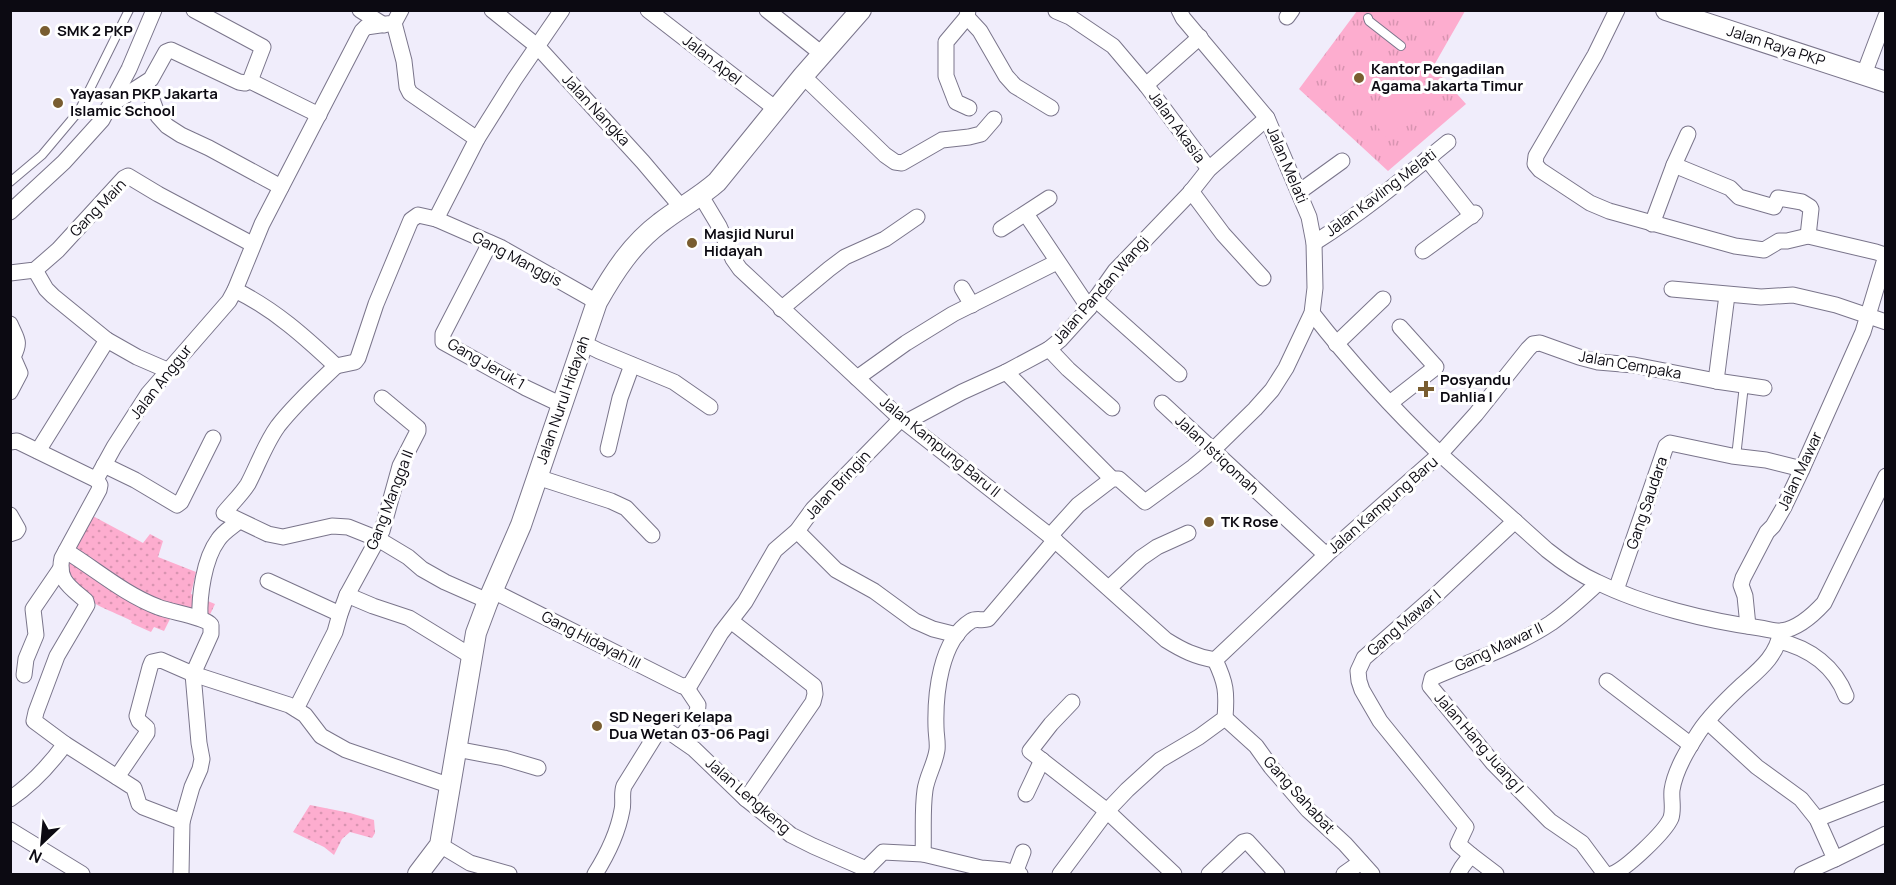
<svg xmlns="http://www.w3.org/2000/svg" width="1896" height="885" font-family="Manrope,sans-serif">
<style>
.grass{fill:url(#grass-dots)}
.park{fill:url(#park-tufts)}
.pitch{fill:#fdadcf}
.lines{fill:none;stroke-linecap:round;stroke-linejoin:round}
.service-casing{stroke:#7a758b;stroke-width:10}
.minor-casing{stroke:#7a758b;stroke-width:17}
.tertiary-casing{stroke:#7a758b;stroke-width:22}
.service{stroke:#fff;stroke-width:8}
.minor{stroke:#fff;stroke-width:15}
.tertiary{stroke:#fff;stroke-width:20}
.poi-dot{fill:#795d30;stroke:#fff;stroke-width:2}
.labels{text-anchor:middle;stroke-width:6;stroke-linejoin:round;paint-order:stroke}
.poi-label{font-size:15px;font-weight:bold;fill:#0c0a12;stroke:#fff;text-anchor:start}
.street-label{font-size:15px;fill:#0c0a12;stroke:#fff}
</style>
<defs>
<pattern id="grass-dots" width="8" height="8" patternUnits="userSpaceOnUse" patternTransform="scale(1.5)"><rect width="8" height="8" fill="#fdadcf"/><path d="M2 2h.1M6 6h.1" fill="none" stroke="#d894b1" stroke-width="1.8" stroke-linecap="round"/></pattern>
<pattern id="park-tufts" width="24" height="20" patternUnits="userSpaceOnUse" patternTransform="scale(1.5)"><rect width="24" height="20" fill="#fdadcf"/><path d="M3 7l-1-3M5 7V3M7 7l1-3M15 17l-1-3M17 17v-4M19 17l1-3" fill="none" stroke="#d894b1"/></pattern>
</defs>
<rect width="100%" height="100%" fill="#f0edfb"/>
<g class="grass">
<path d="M91,515L143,543L150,534L163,541L158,557L196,572L191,594L215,604L206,623L172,615L164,631L154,627L151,632L131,623L132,621C114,612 84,602 73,586C69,580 68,570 66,563Z"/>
<polygon points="310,805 350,813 374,820 375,833 372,838 350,832 342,839 334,855 324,847 293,832"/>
</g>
<polygon class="park" points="1357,11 1465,11 1433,67 1466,104 1388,171 1299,89"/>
<polygon class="pitch" points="1411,84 1427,104 1386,137 1370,118"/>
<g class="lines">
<g class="service-casing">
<g id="service">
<polyline points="1368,18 1369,21 1401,46"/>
<polyline points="10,182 42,155 79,111 129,10"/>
<polyline points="1736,457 1744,385"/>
</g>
</g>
<g class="minor-casing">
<g id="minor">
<polyline points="194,10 263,47 250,81"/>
<polyline points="360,10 384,25"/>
<polyline points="492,10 537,46 643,162 682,208"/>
<polyline points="562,10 514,80 477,139 436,219 500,247 597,302"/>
<polyline points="648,10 776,109"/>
<polyline points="767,10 822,54"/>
<polyline points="968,10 967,17 946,42 946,76 956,102 969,108"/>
<polyline points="1617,10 1595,55 1536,156 1535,164 1540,170 1590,203 1609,211 1735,246 1764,250 1779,241 1787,241 1808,236 1876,252 1882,254 1885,259 1863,332 1802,469 1784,507 1773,526 1767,532 1743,578 1741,585 1745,596 1748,626"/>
<polyline points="1056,11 1070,17 1113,46 1146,85 1209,169"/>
<polyline points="967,17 980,31 1006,76 1015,86 1051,108"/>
<polyline points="1287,17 1292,10"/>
<polyline points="394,23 404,61 407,87 410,93 477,139"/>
<polyline points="1864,74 1886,16"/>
<polyline points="803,76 885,155 895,162 902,163 942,140 969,137 981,134 994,119"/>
<polyline points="146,83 158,116 167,126 181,135 209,148 281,187"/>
<polyline points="1146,85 1200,37"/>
<polyline points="112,104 151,79 166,52 171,50 239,82 245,83 250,81 319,115"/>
<polyline points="1427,159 1472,216"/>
<polyline points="1674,165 1730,188 1739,197 1774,207 1778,198 1802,202 1810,207 1811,209 1808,236"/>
<polyline points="1191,191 1223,234 1263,278"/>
<polyline points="1299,192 1342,161"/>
<path d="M701,196L719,226L733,259L740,269L901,419L1050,536L1166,640C1182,650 1196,657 1215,660"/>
<polyline points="10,212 64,162 102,120 129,69 154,10"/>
<polyline points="1026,214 1089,308"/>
<polyline points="1652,224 1674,165 1688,134"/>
<polyline points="1001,229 1049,198"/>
<polyline points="490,243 443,334 443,342 526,388 562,405"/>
<path d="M1314,243C1362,213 1404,178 1448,142"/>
<polyline points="1423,251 1475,213"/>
<polyline points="35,270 46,289 53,296 107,340 137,357 167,370"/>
<polyline points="10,273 35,270 58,250 124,178 128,176 158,194 252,244"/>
<polyline points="962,288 972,305"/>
<polyline points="1672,289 1761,297 1793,295 1836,305 1886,322"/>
<path d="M235,290C274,309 305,337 336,366L355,362L358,358L376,304L411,220L418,215L436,219"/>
<polyline points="1095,299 1179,374"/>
<polyline points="781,309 829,269 845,257 885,239 917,217"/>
<path d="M1312,313C1351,363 1394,410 1440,454L1476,414L1528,349L1533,344L1540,343L1579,357L1598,362L1634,365L1716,381L1764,388"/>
<path d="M10,324C17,340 21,341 13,357L20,373L10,392"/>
<polyline points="583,343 599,351 674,382 710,407"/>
<polyline points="1336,344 1383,299"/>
<polyline points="1049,349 1068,369 1112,408"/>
<path d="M336,366C316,385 295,404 278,426C265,444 258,465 248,484C241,495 232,503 224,513L268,534L283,537L332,526L348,527L378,539L408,557L422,569L445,582L488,601"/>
<polyline points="1006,372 1112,479"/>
<polyline points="857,378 906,343 953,314 1057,262"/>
<polyline points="1716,381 1727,295"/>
<polyline points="1162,403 1326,555"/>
<polyline points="1390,403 1436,367 1400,327"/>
<polyline points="906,422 962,392 1006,372 1049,349 1060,340 1089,308 1115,271 1190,193 1209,169 1267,118"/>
<polyline points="10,442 17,441 97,480"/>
<polyline points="608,449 620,398 632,365"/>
<polyline points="38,451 107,340"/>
<polyline points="104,465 135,480 177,505 181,502 213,438"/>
<polyline points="537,477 611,501 626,508 652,535"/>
<polyline points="10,515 18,529 16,532 10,534"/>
<polyline points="797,531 836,570 874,591 915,621 933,629 957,635"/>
<polyline points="1050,536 1078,505 1112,479 1119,479 1145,502 1193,467 1212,451 1255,409 1272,390 1286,368 1312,313 1315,288 1314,243 1309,217 1267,118 1183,18 1179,10"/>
<path d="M66,551C97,570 124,594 158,607C170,612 205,617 211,625V634L193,674L199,743L202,759L200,769L192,787L182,822L181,874"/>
<polyline points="268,581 340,614"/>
<path d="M1598,583C1583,597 1568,611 1551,623C1515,647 1471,661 1432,678L1430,686L1493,763L1550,821L1582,843L1605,874"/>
<polyline points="1109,588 1141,558 1157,547 1188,533"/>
<polyline points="1616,590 1666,446 1670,443 1732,456 1766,460 1802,469"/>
<polyline points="493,591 682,686 690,685 721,633 745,602 775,550 797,531 813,509 901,419"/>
<polyline points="347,595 373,606 409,618 471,656"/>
<path d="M200,618C199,596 204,559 218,540C223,532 232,527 239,521"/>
<polyline points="731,621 814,686 815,694 813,702 746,799"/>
<path d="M1779,641C1810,648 1835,667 1846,696"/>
<polyline points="24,675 26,659 36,635 33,609 61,568"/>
<polyline points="1607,681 1691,745"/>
<polyline points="1072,702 1051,724 1030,751 1107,811 1174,874"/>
<polyline points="296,709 335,632 340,614 347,595 382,531 400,466 418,431 418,428 382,398"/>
<polyline points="1225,718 1256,746 1271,767 1308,810 1345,844 1372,874"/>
<polyline points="1708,722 1757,767 1801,799 1817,819 1835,859 1802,874"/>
<path d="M680,739C687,729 698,717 698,705L686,687"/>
<polyline points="456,749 504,758 538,768"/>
<polyline points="117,777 147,733 147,728 139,721 137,716 150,667 152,662 161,660 193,674 289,705 305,715 321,736 346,750 451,786"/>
<polyline points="1026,794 1042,760"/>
<path d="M10,799C32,784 49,766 65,744"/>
<polyline points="1817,819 1886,792"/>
<path d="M182,822L143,807L139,804L134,788L65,744L34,721L36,712L57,656L87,605L86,601C70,587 57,580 62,558L99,490L100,485L97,480L98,476L114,447L148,394L229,301L235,290L262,224L362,31L366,27L394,23L401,10"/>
<polyline points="10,830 82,874"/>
<polyline points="440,845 470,863 509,874"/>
<path d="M923,854C924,833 922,811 925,790C927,776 935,764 937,750C938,742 936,735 936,727C935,695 940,640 971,621C976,618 982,621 988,619L1055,540"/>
<polyline points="1471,855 1458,844 1466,827 1380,721 1362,690 1359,681 1358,671 1364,658 1438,593 1515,521"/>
<polyline points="1835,859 1886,834"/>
<polyline points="1015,873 1023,852"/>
<path d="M595,874C607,855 618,832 622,810C624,802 621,794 624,786L657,733L662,730L668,731L694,749L746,799L791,835L813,846L866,869"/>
<polyline points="866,874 866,869 883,852 923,854 981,868 1004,870 1020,874"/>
<path d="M1060,874L1107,811L1127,790L1160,760L1199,737L1225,718C1227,692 1226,683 1215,660L1326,555L1440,454L1547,550C1562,562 1579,574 1597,582C1643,605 1708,621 1760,628C1767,629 1776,632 1782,631C1798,628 1814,614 1824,603L1886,476"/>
<polyline points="1209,874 1243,842 1247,841 1277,874"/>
<polyline points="1344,874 1361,862"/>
<polyline points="1458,874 1462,867 1471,855 1496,874"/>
<path d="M1612,874C1626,869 1665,832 1671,818C1674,809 1671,799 1672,790C1675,770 1688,749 1699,732C1709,717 1728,698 1742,685C1760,669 1777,656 1781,631"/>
</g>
</g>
<g class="tertiary-casing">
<g id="tertiary">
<polyline points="1666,10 1886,82"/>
<path d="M418,874L440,845L476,633L488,601L521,525L597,302C614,272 632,244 660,223C679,208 699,198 717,182L803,76L861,10"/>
</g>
</g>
<use href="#service" class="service"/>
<use href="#minor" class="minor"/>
<use href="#tertiary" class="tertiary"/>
</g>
<g class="poi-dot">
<circle cx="45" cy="31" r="6"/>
<circle cx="1359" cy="78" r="6"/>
<circle cx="58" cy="103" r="6"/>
<circle cx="692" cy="243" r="6"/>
<path d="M1423 380h6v6h6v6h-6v6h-6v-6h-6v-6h6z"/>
<circle cx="1209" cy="522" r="6"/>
<circle cx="597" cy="726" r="6"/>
</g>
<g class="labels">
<g class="poi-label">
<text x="57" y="36">SMK 2 PKP</text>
<text x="1371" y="74">Kantor Pengadilan<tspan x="1371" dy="17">Agama Jakarta Timur</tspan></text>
<text x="70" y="99">Yayasan PKP Jakarta<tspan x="70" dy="17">Islamic School</tspan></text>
<text x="704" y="239">Masjid Nurul<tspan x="704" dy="17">Hidayah</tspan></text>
<text x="1440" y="385">Posyandu<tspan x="1440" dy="17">Dahlia I</tspan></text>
<text x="1221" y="527">TK Rose</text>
<text x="609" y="722">SD Negeri Kelapa<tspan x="609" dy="17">Dua Wetan 03-06 Pagi</tspan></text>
</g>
<g class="street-label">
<text transform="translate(1776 46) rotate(18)" y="5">Jalan Raya PKP</text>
<text transform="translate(712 60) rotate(38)" y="5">Jalan Apel</text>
<text transform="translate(596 110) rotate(47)" y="5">Jalan Nangka</text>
<text transform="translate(1177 127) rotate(54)" y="5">Jalan Akasia</text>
<text transform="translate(1287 165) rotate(67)" y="5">Jalan Melati</text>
<text transform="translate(1381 193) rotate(-37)" y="5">Jalan Kavling Melati</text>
<text transform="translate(98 208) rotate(-46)" y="5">Gang Main</text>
<text transform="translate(517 259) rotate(28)" y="5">Gang Manggis</text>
<text transform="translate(1101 290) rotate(-49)" y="5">Jalan Pandan Wangi</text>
<text transform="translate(486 364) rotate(30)" y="5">Gang Jeruk 1</text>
<text transform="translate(1630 365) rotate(10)" y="5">Jalan Cempaka</text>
<text transform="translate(161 382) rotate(-52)" y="5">Jalan Anggur</text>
<text transform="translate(563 400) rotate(-71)" y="5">Jalan Nurul Hidayah</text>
<text transform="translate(940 447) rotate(39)" y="5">Jalan Kampung Baru II</text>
<text transform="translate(1217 455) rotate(43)" y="5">Jalan Istiqomah</text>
<text transform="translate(1800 471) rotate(-65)" y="5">Jalan Mawar</text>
<text transform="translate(838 485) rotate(-47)" y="5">Jalan Bringin</text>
<text transform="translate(390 500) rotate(-69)" y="5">Gang Mangga II</text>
<text transform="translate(1647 503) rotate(-71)" y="5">Gang Saudara</text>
<text transform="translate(1383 505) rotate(-41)" y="5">Jalan Kampung Baru</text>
<text transform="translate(1404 623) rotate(-41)" y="5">Gang Mawar I</text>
<text transform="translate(591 640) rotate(27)" y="5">Gang Hidayah III</text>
<text transform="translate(1499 647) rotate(-25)" y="5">Gang Mawar II</text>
<text transform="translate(1479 743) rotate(49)" y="5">Jalan Hang Juang I</text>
<text transform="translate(1299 795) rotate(48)" y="5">Gang Sahabat</text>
<text transform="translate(748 796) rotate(41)" y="5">Jalan Lengkeng</text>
</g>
</g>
<rect width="1896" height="885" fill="none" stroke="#0c0a12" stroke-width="24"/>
<g transform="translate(42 843) rotate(206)" stroke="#ffffff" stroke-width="4.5" paint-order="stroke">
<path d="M0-4.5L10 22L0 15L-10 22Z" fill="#0c0a12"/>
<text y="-9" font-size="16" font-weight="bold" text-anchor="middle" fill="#0c0a12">N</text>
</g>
</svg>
